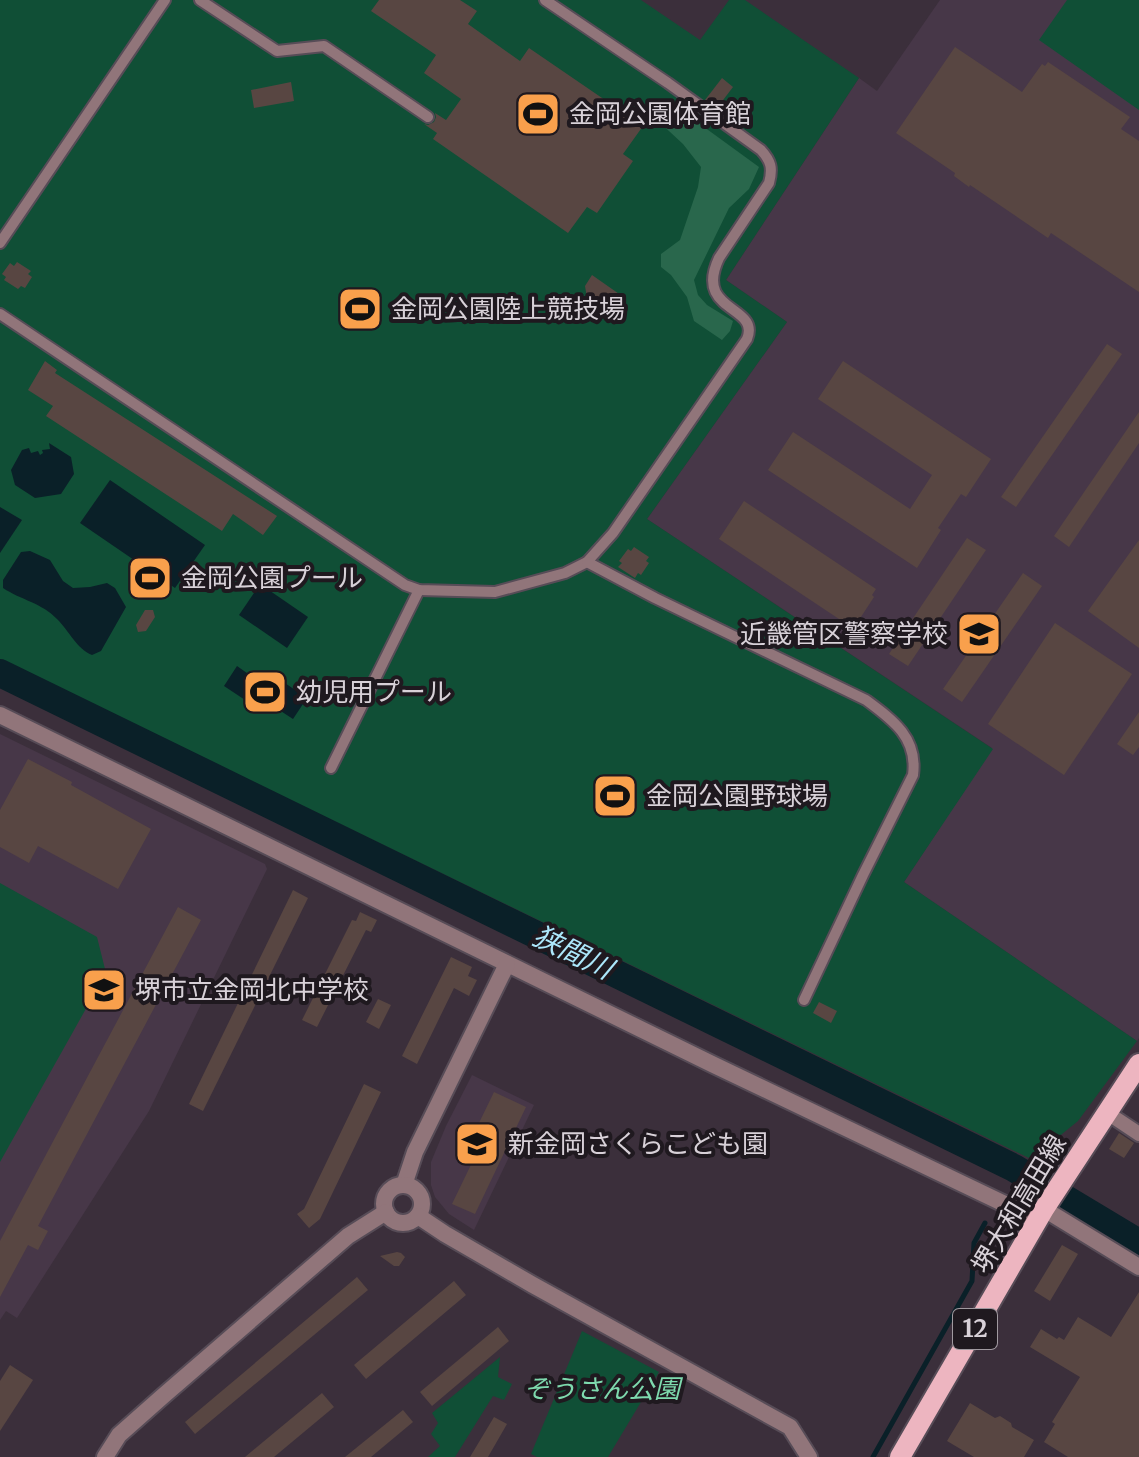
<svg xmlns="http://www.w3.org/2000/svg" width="1139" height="1457" font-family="Merriweather,'Noto Sans JP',serif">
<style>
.built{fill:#473748}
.green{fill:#104f36}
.forest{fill:#29674c}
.water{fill:#0a2028}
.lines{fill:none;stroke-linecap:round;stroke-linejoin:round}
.stream{stroke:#0a2028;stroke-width:5}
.river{stroke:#0a2028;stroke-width:28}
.building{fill:#584642}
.pedestrian-casing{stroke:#574c57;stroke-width:14}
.minor-casing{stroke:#574c57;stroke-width:18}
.tertiary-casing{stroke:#574c57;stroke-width:20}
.primary-casing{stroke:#574c57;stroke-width:24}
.pedestrian{stroke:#91757a;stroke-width:10}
.minor{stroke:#91757a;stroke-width:14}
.tertiary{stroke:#91757a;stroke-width:16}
.primary{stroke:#edb5c0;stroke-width:20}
.labels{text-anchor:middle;stroke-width:8;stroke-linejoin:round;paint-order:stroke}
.shield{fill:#1f191f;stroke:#a09aa0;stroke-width:2}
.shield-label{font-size:24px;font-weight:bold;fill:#d8d1d8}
.poi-label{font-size:26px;fill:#d8d1d8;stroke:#1f191f;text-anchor:start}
.street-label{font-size:26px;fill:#d8d1d8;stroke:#1f191f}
.park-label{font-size:26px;font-style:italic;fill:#7edaae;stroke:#1f191f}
.water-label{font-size:28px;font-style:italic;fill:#ace7fb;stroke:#1f191f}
</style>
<rect width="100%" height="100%" fill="#3b2f3b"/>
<g class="built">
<polygon points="940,0 1139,0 1139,1038 1137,1041 904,882 992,748 647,519 787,322 726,280 859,78 877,91"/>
<polygon points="0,734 265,864 267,869 149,1111 17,1318 6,1311 0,1320"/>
<polygon points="472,1075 534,1105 474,1230 449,1214 435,1197 431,1185 431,1162 446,1126"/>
</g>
<g class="green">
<polygon points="0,0 641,0 700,40 729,0 745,0 859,78 726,280 787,322 647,519 993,749 904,882 1137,1041 1078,1121 1046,1147 1029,1158 0,659"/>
<polygon points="1067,0 1139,0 1139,110 1039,40"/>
<polygon points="0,883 97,937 106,973 0,1162"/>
<polygon points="582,1331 659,1372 608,1457 537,1457 531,1454"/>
<polygon points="500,1357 498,1377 512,1384 504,1400 493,1396 455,1457 428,1457 440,1446 431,1434 438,1423 432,1413"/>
</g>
<polygon class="forest" points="671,103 759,167 749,189 729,208 694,280 698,295 707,305 733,321 730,331 722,340 694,321 687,297 671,275 661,267 661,254 680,240 698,187 701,167 683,144 656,119"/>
<g class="water">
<polygon points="49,443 71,457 74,474 61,494 35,498 15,485 11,470 22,450 29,448 31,453 38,451 40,455 43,453 42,450 50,449"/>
<polygon points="110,480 205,545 175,588 80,523"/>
<polygon points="0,507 22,520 0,553"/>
<path d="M30,551L50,560L63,581L73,588L90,587L107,583L115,588L126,607L101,651L92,655C77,649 69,631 57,619C42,603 21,600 3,588V580L21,552Z"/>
<polygon points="260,584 308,617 287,648 239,615"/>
<polygon points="237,666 261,683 272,683 276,677 307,698 293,719 273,706 265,709 263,712 224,686"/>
</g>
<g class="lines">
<polyline class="stream" points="873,1457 972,1281 974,1243 985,1223"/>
<polyline class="river" points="0,673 1014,1168 1139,1243"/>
</g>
<g class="building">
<polygon points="379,0 460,0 477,11 468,24 520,61 529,48 643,126 623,154 633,161 597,213 587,207 568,233 433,139 437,133 424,124 428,125 434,122 436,117 435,113 446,120 461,99 424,73 436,55 371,11"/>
<polygon points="955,47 1022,92 1042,64 1045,66 1048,62 1130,117 1121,129 1139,141 1139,292 1051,233 1048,238 970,185 969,187 954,176 955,173 896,133"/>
<polygon points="722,78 733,87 717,108 705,100"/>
<polygon points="291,82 294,101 254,108 251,90"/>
<polygon points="17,262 31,271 28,274 32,277 25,288 21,286 18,289 4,280 6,277 2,274 10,263 14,266"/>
<polygon points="592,275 622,296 607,317 588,304 585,286"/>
<polygon points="1107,344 1122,354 1016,507 1001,497"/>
<polygon points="45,361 57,370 55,373 277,516 263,535 233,514 222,531 46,416 53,406 28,390"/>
<polygon points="843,361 991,459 966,497 961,494 938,528 941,530 917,568 768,470 793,432 910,509 932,475 818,399"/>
<polygon points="1139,412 1139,443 1069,547 1054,536"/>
<polygon points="744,501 876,589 872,595 874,597 857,623 855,621 851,627 719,539"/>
<polygon points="967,538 986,550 908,666 889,654"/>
<polygon points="1139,540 1139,648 1088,611"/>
<polygon points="634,547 649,557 646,561 649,563 641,575 638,573 635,578 618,567 622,563 619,561 628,549 631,551"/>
<polygon points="1023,573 1042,586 962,702 943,689"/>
<polygon points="145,610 153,610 155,617 146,631 138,632 136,625"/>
<polygon points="1055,623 1132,674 1064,775 988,724"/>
<polygon points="1139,712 1139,747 1133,755 1117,744"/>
<polygon points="28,759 72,782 71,785 151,829 118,889 38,846 29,863 0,847 0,810"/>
<polygon points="293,890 308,898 203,1111 189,1104"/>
<polygon points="178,907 201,920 38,1226 48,1231 38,1250 28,1245 0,1297 0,1241"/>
<polygon points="360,912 377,920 371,932 366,930 317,1027 302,1020 352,920 356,921"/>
<polygon points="451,957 472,967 468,976 477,980 469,996 454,988 417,1064 402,1056"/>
<polygon points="378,999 391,1005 379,1029 366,1022"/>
<polygon points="819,1002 837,1011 831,1023 813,1013"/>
<polygon points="364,1084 381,1092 320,1219 309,1228 297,1214 304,1209"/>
<polygon points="494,1092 526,1107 475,1214 452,1204 481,1144 474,1141 481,1126 478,1125"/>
<polygon points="1119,1133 1134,1143 1124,1158 1109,1149"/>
<polygon points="1062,1245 1078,1254 1050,1301 1034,1291"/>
<polygon points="397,1252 401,1253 405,1257 399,1266 394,1266 380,1256"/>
<polygon points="357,1277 368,1290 195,1434 185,1422"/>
<polygon points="454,1281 466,1295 366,1379 354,1365"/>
<polygon points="1139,1292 1139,1457 1068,1457 1044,1442 1055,1424 1052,1422 1080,1377 1030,1347 1041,1329 1057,1339 1059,1337 1064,1340 1078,1317 1111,1337"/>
<polygon points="498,1327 509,1341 432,1406 420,1392"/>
<polygon points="10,1365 33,1380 0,1431 0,1381"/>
<polygon points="322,1393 334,1407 274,1457 245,1457"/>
<polygon points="970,1403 995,1418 1000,1416 1011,1423 1012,1427 1034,1440 1024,1457 974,1457 947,1441"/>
<polygon points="403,1410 413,1422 371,1457 345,1457"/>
<polygon points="494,1417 507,1424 488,1457 470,1457"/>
</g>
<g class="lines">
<g class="pedestrian-casing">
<g id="pedestrian">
<polyline points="200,0 277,51 324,46 428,117"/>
<polyline points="0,243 165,0"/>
<path d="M0,314L405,585L419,590L495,592L565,573L587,562L613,533L747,339C761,305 693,313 719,258L769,183C773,168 771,161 761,150L668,83L545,0"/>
<path d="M587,562L655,598L866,700C893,720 918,738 913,775L863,875L804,1000"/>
<polyline points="331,768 419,590"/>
</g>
</g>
<g class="minor-casing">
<polyline id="minor" points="1106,1112 1139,1134"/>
</g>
<g class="tertiary-casing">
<g id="tertiary">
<polyline points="0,715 714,1065 1038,1220"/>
<polyline points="404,1185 415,1152 507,964"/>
<circle cx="403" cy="1204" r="19"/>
<polyline points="1044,1209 1139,1267"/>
<polyline points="418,1216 445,1234 533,1285 790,1427 809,1457"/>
<polyline points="105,1457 119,1435 163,1396 348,1236 386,1212"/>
</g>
</g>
<g class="primary-casing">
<polyline id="primary" points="900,1457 1044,1209 1139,1064"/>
</g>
<use href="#pedestrian" class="pedestrian"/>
<use href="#minor" class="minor"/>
<use href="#tertiary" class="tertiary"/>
<use href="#primary" class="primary"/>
</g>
<defs>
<g id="stadium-square" transform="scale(2.3)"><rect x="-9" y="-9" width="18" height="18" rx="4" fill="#f9a04c" stroke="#1f191f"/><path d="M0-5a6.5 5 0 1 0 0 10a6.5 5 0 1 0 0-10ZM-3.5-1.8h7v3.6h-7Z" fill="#111"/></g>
<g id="university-square" transform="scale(2.3)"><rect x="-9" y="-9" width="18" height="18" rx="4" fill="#f9a04c" stroke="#1f191f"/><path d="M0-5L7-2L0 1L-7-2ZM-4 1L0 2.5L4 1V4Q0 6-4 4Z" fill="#111"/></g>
<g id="school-square" transform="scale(2.3)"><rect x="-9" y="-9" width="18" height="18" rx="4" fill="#f9a04c" stroke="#1f191f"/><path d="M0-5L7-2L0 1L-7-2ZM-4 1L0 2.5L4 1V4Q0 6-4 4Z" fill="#111"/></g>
</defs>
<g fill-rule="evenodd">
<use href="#stadium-square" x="538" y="114"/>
<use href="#stadium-square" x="360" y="309"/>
<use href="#stadium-square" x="150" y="578"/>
<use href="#university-square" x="979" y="634"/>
<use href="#stadium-square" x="265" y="692"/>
<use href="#stadium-square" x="615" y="796"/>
<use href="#school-square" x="104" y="990"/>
<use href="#school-square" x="477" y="1144"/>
</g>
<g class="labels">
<rect class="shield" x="953" y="1309" width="44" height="40" rx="6"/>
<g class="shield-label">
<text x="975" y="1337">12</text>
</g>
<g class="poi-label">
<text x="569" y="123">金岡公園体育館</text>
<text x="391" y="318">金岡公園陸上競技場</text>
<text x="181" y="587">金岡公園プール</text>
<text x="948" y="643" text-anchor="end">近畿管区警察学校</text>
<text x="296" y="701">幼児用プール</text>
<text x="646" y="805">金岡公園野球場</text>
<text x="135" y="999">堺市立金岡北中学校</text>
<text x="508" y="1153">新金岡さくらこども園</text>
</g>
<g class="street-label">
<text transform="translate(1019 1204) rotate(-59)" y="9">堺大和高田線</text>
</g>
<g class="park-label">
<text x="602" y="1398">ぞうさん公園</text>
</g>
<g class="water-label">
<text transform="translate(573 952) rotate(26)" y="10">狭間川</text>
</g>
</g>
</svg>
